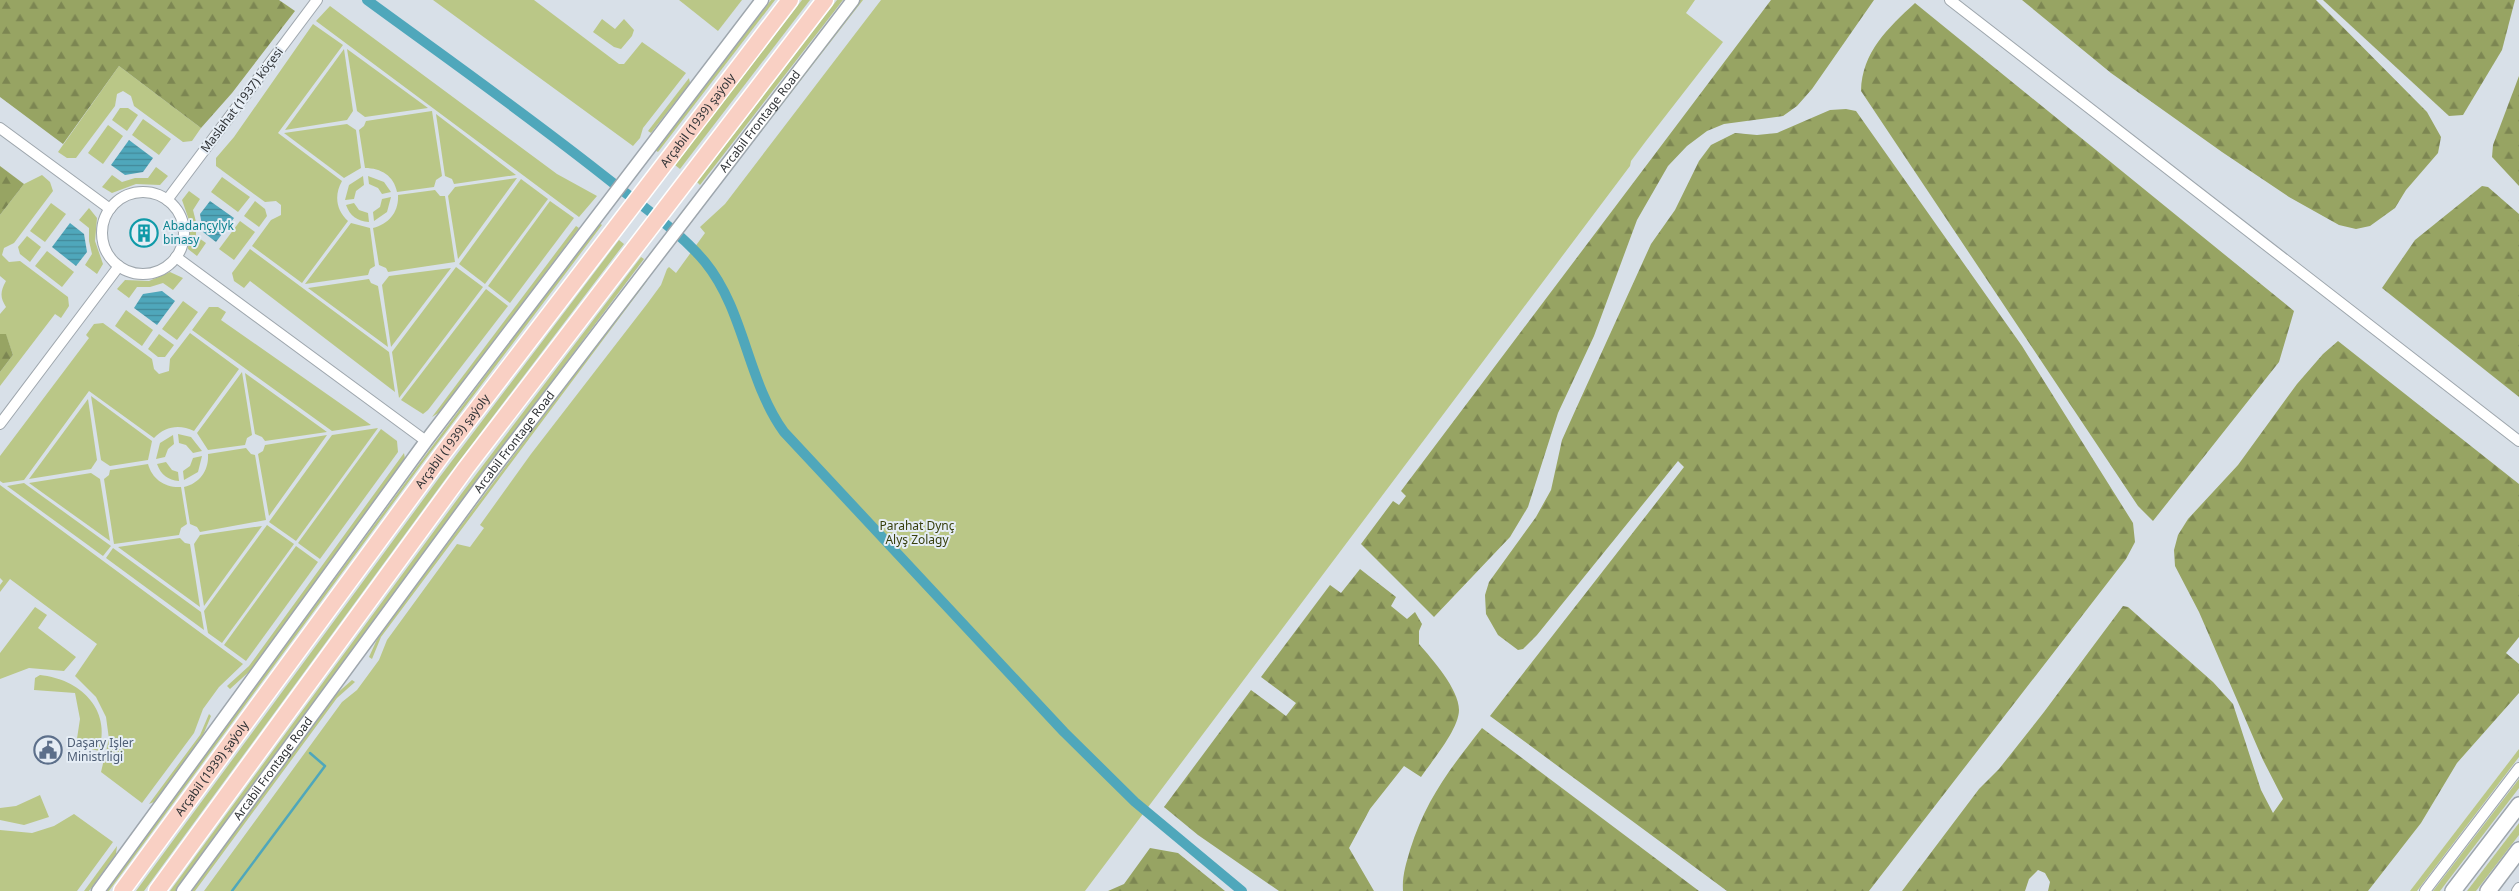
<svg xmlns="http://www.w3.org/2000/svg" width="2519" height="891" font-family="'Noto Sans',sans-serif">
<style>
.green{fill:#bac787}
.forest{fill:url(#forest-firs)}
.water{fill:url(#water-rules)}
.lines{fill:none;stroke-linecap:round;stroke-linejoin:round}
.stream{stroke:#4fa7bb;stroke-width:2.5}
.canal{stroke:#4fa7bb;stroke-width:10}
.minor-casing{stroke:#9ea6ad;stroke-width:12}
.tertiary-casing{stroke:#9ea6ad;stroke-width:15}
.secondary-casing{stroke:#9ea6ad;stroke-width:18}
.primary-casing{stroke:#fff;stroke-width:19}
.minor{stroke:#fff;stroke-width:10}
.tertiary{stroke:#fff;stroke-width:12}
.secondary{stroke:#fff;stroke-width:15}
.primary{stroke:#f9d0c4;stroke-width:16}
.labels{text-anchor:middle;stroke-width:4;stroke-linejoin:round;paint-order:stroke}
.street-label{font-size:12px;fill:#2f3235;stroke:#e5edf5}
.culture-label{font-size:12px;fill:#0d838f;stroke:#e5edf5;text-anchor:start}
.park-label{font-size:12px;fill:#373f0c;stroke:#e5edf5}
.service-label{font-size:12px;fill:#4e5e75;stroke:#e5edf5;text-anchor:start}
</style>
<defs>
<pattern id="forest-firs" width="22" height="20" patternUnits="userSpaceOnUse" patternTransform="scale(1.25)"><rect width="22" height="20" fill="#97a463"/><path d="M5 1l3.5 6h-7zM16 11l3.5 6h-7z" fill="#7c8652"/></pattern>
<pattern id="water-rules" width="6" height="5" patternUnits="userSpaceOnUse" patternTransform="scale(1.25)"><rect width="6" height="5" fill="#4fa7bb"/><path d="M0 2.5h6" fill="none" stroke="#428999"/></pattern>
</defs>
<rect width="100%" height="100%" fill="#d8e0e8"/>
<g class="green">
<polygon points="433,0 534,0 619,64 624,64 642,42 686,73 643,128 640,138 633,146"/>
<polygon points="679,0 742,0 718,31"/>
<polygon points="771,0 775,0 658,152 655,150"/>
<polygon points="802,0 810,0 680,169 675,165"/>
<polygon points="837,0 843,0 700,185 697,182"/>
<polygon points="859,0 863,0 718,187 716,185"/>
<polygon points="881,0 1695,0 1686,13 1723,42 1646,141 1631,161 1630,166 1085,891 204,891 342,702 357,690 379,660 387,640 457,544 470,547 484,528 480,525 531,454 647,304 661,285 667,269 669,267 676,273 705,233 700,227 725,204"/>
<polygon points="330,6 557,174 597,196 579,217 316,21"/>
<polygon points="602,19 615,29 624,19 634,30 632,36 621,49 614,47 593,32"/>
<path d="M313,24L343,45L278,133L342,181C334,195 336,210 348,221L302,283L252,246L271,220L281,215V205L276,201L265,202L216,166V158L234,137Z"/>
<polygon points="344,49 353,111 347,120 285,130"/>
<polygon points="347,49 428,108 365,117 357,111"/>
<polygon points="119,66 201,128 192,141 183,142 134,106 131,96 123,91 117,94 115,106 76,158 67,158 58,152"/>
<polygon points="689,78 690,83 651,133 648,131"/>
<polygon points="120,108 128,108 138,115 127,131 112,120"/>
<path d="M432,111L442,176L436,180L434,187L397,192C394,176 381,168 365,168L359,130L364,126L366,121Z"/>
<polygon points="436,114 516,175 454,184 452,179 445,176"/>
<polygon points="143,119 171,139 159,155 132,135"/>
<polygon points="347,124 356,130 361,168 344,178 284,133"/>
<polygon points="108,125 123,136 103,164 88,153"/>
<polygon points="156,167 168,176 160,185 136,184 112,193 102,187 112,175 122,182 135,178 148,178"/>
<path d="M42,175L50,182L53,191L14,243L4,248L2,255L9,262L20,261L68,297L69,306L61,318L55,314L0,386V372L13,355L6,335L0,334V314L6,307C0,297 0,292 6,281L0,276V215L24,184Z"/>
<polygon points="363,176 364,185 356,191 354,199 345,200 349,185"/>
<polygon points="368,176 384,182 391,192 382,194 378,188 369,184"/>
<polygon points="222,177 250,197 238,212 211,192"/>
<polygon points="517,178 458,259 448,196 455,187"/>
<polygon points="521,179 548,199 485,284 459,264"/>
<path d="M435,190L440,196H445L455,262L388,272L386,268L379,265L373,228C389,224 399,212 398,195Z"/>
<polygon points="189,191 200,199 193,210 196,222 196,236 206,243 197,256 188,249 190,223 182,200"/>
<polygon points="391,197 387,212 374,221 373,212 380,207 382,199"/>
<polygon points="255,201 265,209 267,216 259,227 244,216"/>
<polygon points="550,201 574,218 510,303 488,286"/>
<polygon points="51,203 66,214 45,242 30,231"/>
<path d="M354,203L359,210L368,213L369,222C357,221 350,216 346,205Z"/>
<polygon points="89,208 97,218 95,241 103,264 97,274 85,265 92,254 89,241 89,228 79,220"/>
<polygon points="240,221 255,232 234,260 219,249"/>
<polygon points="351,223 370,228 375,266 370,269 368,275 305,284"/>
<polygon points="599,223 602,225 421,465 109,891 105,891 419,464"/>
<polygon points="576,226 579,228 440,412 432,417"/>
<polygon points="27,236 41,247 30,262 20,254 18,247"/>
<polygon points="619,240 624,244 444,481 144,891 136,891 439,478"/>
<polygon points="250,249 389,352 395,392 250,281 244,288 234,281 232,273"/>
<polygon points="47,251 74,272 62,287 35,266"/>
<polygon points="641,257 644,259 466,496 176,891 170,891 462,493"/>
<polygon points="456,267 483,287 399,398 392,352"/>
<polygon points="451,268 391,347 382,285 389,276"/>
<polygon points="170,272 183,278 173,290 163,283 150,287 137,287 129,298 117,289 125,280 149,281"/>
<polygon points="369,279 371,283 378,286 388,347 308,288"/>
<polygon points="645,280 647,281 381,637 372,659 369,657 379,635"/>
<polygon points="486,289 508,306 428,410 423,414 401,400"/>
<polygon points="183,301 198,312 177,340 162,329"/>
<polygon points="209,307 218,307 226,312 221,320 371,425 332,431 192,330"/>
<polygon points="126,310 153,330 142,346 115,326"/>
<path d="M103,323L152,359L154,369L159,374L169,371L170,359L190,333L239,369L194,431C180,424 165,426 154,438L89,391L24,480L3,483L0,481V456L89,338L86,335L94,324Z"/>
<polygon points="159,334 174,345 165,357 158,357 148,349"/>
<polygon points="242,372 252,435 247,438 245,445 208,450 197,433"/>
<polygon points="245,373 327,432 265,441 262,437 255,434"/>
<polygon points="91,396 152,441 148,460 110,466 101,460"/>
<polygon points="88,399 97,460 91,469 29,479"/>
<polygon points="378,428 296,541 269,522 332,435"/>
<polygon points="381,429 397,441 398,452 320,559 298,543"/>
<polygon points="178,434 191,437 202,451 193,453 186,445 179,443"/>
<polygon points="173,435 174,444 168,449 165,457 156,459 160,443"/>
<polygon points="327,435 269,516 258,454 263,451 265,445"/>
<path d="M246,448L251,454L255,455L266,520L200,532L197,527L190,524L184,487C200,483 209,470 208,454Z"/>
<polygon points="404,453 405,459 252,669 230,689 227,686 249,666"/>
<polygon points="202,456 198,472 184,480 183,471 190,466 193,458"/>
<path d="M166,462L172,470L178,472L179,481C168,480 161,475 157,464Z"/>
<path d="M148,464C152,479 165,488 181,487L187,524L181,528L179,535L114,544L104,479L109,475L110,470Z"/>
<polygon points="91,473 100,479 110,541 29,483"/>
<polygon points="24,483 111,546 103,556 7,486"/>
<polygon points="0,485 243,664 219,687 203,709 194,733 142,803 101,772 109,739 106,717 96,697 75,676 97,644 10,579 0,592 0,585 3,581 0,578"/>
<polygon points="267,525 294,544 222,643 208,633 204,611"/>
<polygon points="262,526 204,606 194,544 200,535"/>
<polygon points="180,538 185,543 190,544 200,607 118,547"/>
<polygon points="296,546 318,562 246,661 224,645"/>
<polygon points="113,548 201,612 204,630 106,558"/>
<polygon points="35,607 47,615 38,628 76,657 64,671 29,668 0,679 0,653"/>
<path d="M40,675C79,679 112,708 99,751L76,745L80,719L75,693L34,690L35,678Z"/>
<polygon points="352,680 355,682 337,698 195,891 191,891 334,696"/>
<polygon points="209,714 211,716 201,740 154,802 149,804 200,735"/>
<polygon points="2519,749 2519,757 2417,891 2410,891"/>
<polygon points="2519,779 2519,788 2440,891 2433,891"/>
<polygon points="40,795 49,817 24,825 0,820 0,808 16,806"/>
<polygon points="74,814 113,842 77,891 0,891 0,830 32,833 54,826"/>
<polygon points="2519,823 2519,835 2476,891 2467,891"/>
<polygon points="117,846 116,854 89,891 84,891"/>
</g>
<g class="forest">
<polygon points="0,0 279,0 295,11 232,93 201,128 119,66 63,144 0,97"/>
<polygon points="1771,0 1874,0 1812,89 1797,106 1783,116 1724,124 1707,131 1687,146 1668,166 1637,220 1594,336 1558,413 1528,507 1510,537 1434,617 1361,544 1393,501 1399,505 1406,496 1401,491"/>
<polygon points="2022,0 2316,0 2427,112 2441,137 2438,153 2406,190 2395,208 2370,226 2356,229 2339,225 2289,197 2222,152 2111,73"/>
<polygon points="2323,0 2515,0 2502,50 2463,115 2449,116"/>
<path d="M1915,3L2294,311L2279,362L2153,521L2138,506L1861,91C1862,52 1888,28 1915,3Z"/>
<polygon points="2519,76 2519,186 2492,157 2493,145"/>
<polygon points="1846,109 1856,111 2022,346 2133,523 2135,542 2126,559 1869,891 1727,891 1490,716 1684,467 1678,461 1537,635 1523,649 1518,650 1498,635 1486,614 1485,595 1489,582 1536,517 1551,490 1562,440 1575,411 1651,244 1675,210 1699,161 1711,145 1735,133 1757,135 1777,133 1830,110"/>
<polygon points="0,166 24,184 0,215"/>
<polygon points="2482,186 2488,187 2519,214 2519,397 2382,288 2415,240"/>
<polygon points="0,334 6,334 13,355 0,372"/>
<polygon points="2338,341 2519,484 2519,637 2506,653 2519,664 2519,693 2457,763 2421,823 2368,891 2048,891 2050,882 2045,873 2038,870 2029,879 2025,891 1902,891 1979,789 1999,769 2044,712 2123,606 2128,607 2213,682 2233,704 2261,790 2273,813 2283,799 2263,760 2199,612 2175,566 2174,550 2178,535 2188,519 2238,465 2297,384 2323,354"/>
<path d="M1360,569L1396,597L1391,606L1407,619L1415,612L1422,624L1419,631V644C1432,659 1459,689 1459,710C1459,729 1432,761 1421,777L1404,766L1370,809L1349,848L1374,891H1279L1198,835L1164,807L1251,690L1286,716L1296,703L1261,677L1330,585L1341,593Z"/>
<path d="M1482,728L1699,891H1403C1402,876 1406,864 1410,850C1426,799 1450,769 1482,728Z"/>
<polygon points="1150,848 1178,853 1225,891 1108,891 1124,884"/>
</g>
<g class="water">
<polygon points="129,140 153,158 143,172 125,175 111,165"/>
<polygon points="210,201 234,218 216,242 203,232 200,214"/>
<polygon points="70,223 84,234 87,252 76,266 52,247"/>
<polygon points="162,291 175,301 157,325 134,308 143,294"/>
</g>
<g class="lines">
<polyline class="stream" points="232,891 325,766 310,753"/>
<path class="canal" d="M367,0C449,60 533,119 613,183C644,208 679,231 705,262C745,311 747,381 784,432L1064,732L1135,802L1242,891"/>
<g class="minor-casing">
<g id="minor">
<polyline points="1950,0 2519,441"/>
<polyline points="0,128 110,209"/>
<circle cx="143" cy="233" r="41"/>
<polyline points="167,200 317,0"/>
<polyline points="176,257 426,441"/>
<polyline points="0,424 119,266"/>
<polyline points="2425,891 2519,768"/>
<polyline points="2517,891 2519,888"/>
</g>
</g>
<g class="tertiary-casing">
<g id="tertiary">
<polyline points="98,891 426,441 762,0"/>
<path id="s1" d="M183,891L486,479L853,0"/>
</g>
</g>
<g class="secondary-casing">
<g id="secondary">
<polyline points="2453,891 2519,805"/>
<polyline points="2488,891 2519,850"/>
</g>
</g>
<g class="primary-casing">
<g id="primary">
<path id="s2" d="M122,891L444,452L790,0"/>
<polyline points="157,891 466,468 825,0"/>
</g>
</g>
<use href="#minor" class="minor"/>
<use href="#tertiary" class="tertiary"/>
<use href="#secondary" class="secondary"/>
<use href="#primary" class="primary"/>
</g>
<defs>
<g id="building-ring" transform="scale(1.4375)"><circle r="9.5" fill="#e5edf5" stroke="#0f9aa8" stroke-width="1.5"/><path d="M-4-6H4V6H1V3H-1V6H-4ZM-2.5-4.3h1.7v1.8h-1.7ZM.8-4.3h1.7v1.8H.8ZM-2.5-1h1.7V.8h-1.7ZM.8-1h1.7V.8H.8Z" fill="#0f9aa8"/></g>
<g id="civic-ring" transform="scale(1.4375)"><circle r="9.5" fill="#e5edf5" stroke="#5c6f8a" stroke-width="1.5"/><path d="M-.6-6.5H3V-4.5H.6V-3L4-1V1h2V6H-6V1h2V-1L-.6-3ZM-1.2 2.5V6h2.4V2.5Z" fill="#5c6f8a"/></g>
</defs>
<g fill-rule="evenodd">
<use href="#building-ring" x="144" y="233"/>
<use href="#civic-ring" x="48" y="750"/>
</g>
<g class="labels">
<g class="street-label">
<text transform="translate(242 100) rotate(-53)" y="4">Maslahat (1937) köçesi</text>
<text dy="4" stroke="none"><textPath href="#s2" startOffset="962">Arçabil (1939) şaýoly</textPath></text>
<text dy="4" stroke="none"><textPath href="#s1" startOffset="962">Arcabil Frontage Road</textPath></text>
<text dy="4" stroke="none"><textPath href="#s2" startOffset="558">Arçabil (1939) şaýoly</textPath></text>
<text dy="4" stroke="none"><textPath href="#s1" startOffset="558">Arcabil Frontage Road</textPath></text>
<text dy="4" stroke="none"><textPath href="#s2" startOffset="152">Arçabil (1939) şaýoly</textPath></text>
<text dy="4" stroke="none"><textPath href="#s1" startOffset="152">Arcabil Frontage Road</textPath></text>
</g>
<g class="culture-label">
<text x="163" y="230">Abadançylyk<tspan x="163" dy="14">binasy</tspan></text>
</g>
<g class="park-label">
<text x="917" y="530">Parahat Dynç<tspan x="917" dy="14">Alyş Zolagy</tspan></text>
</g>
<g class="service-label">
<text x="67" y="747">Daşary Işler<tspan x="67" dy="14">Ministrligi</tspan></text>
</g>
</g>
</svg>
